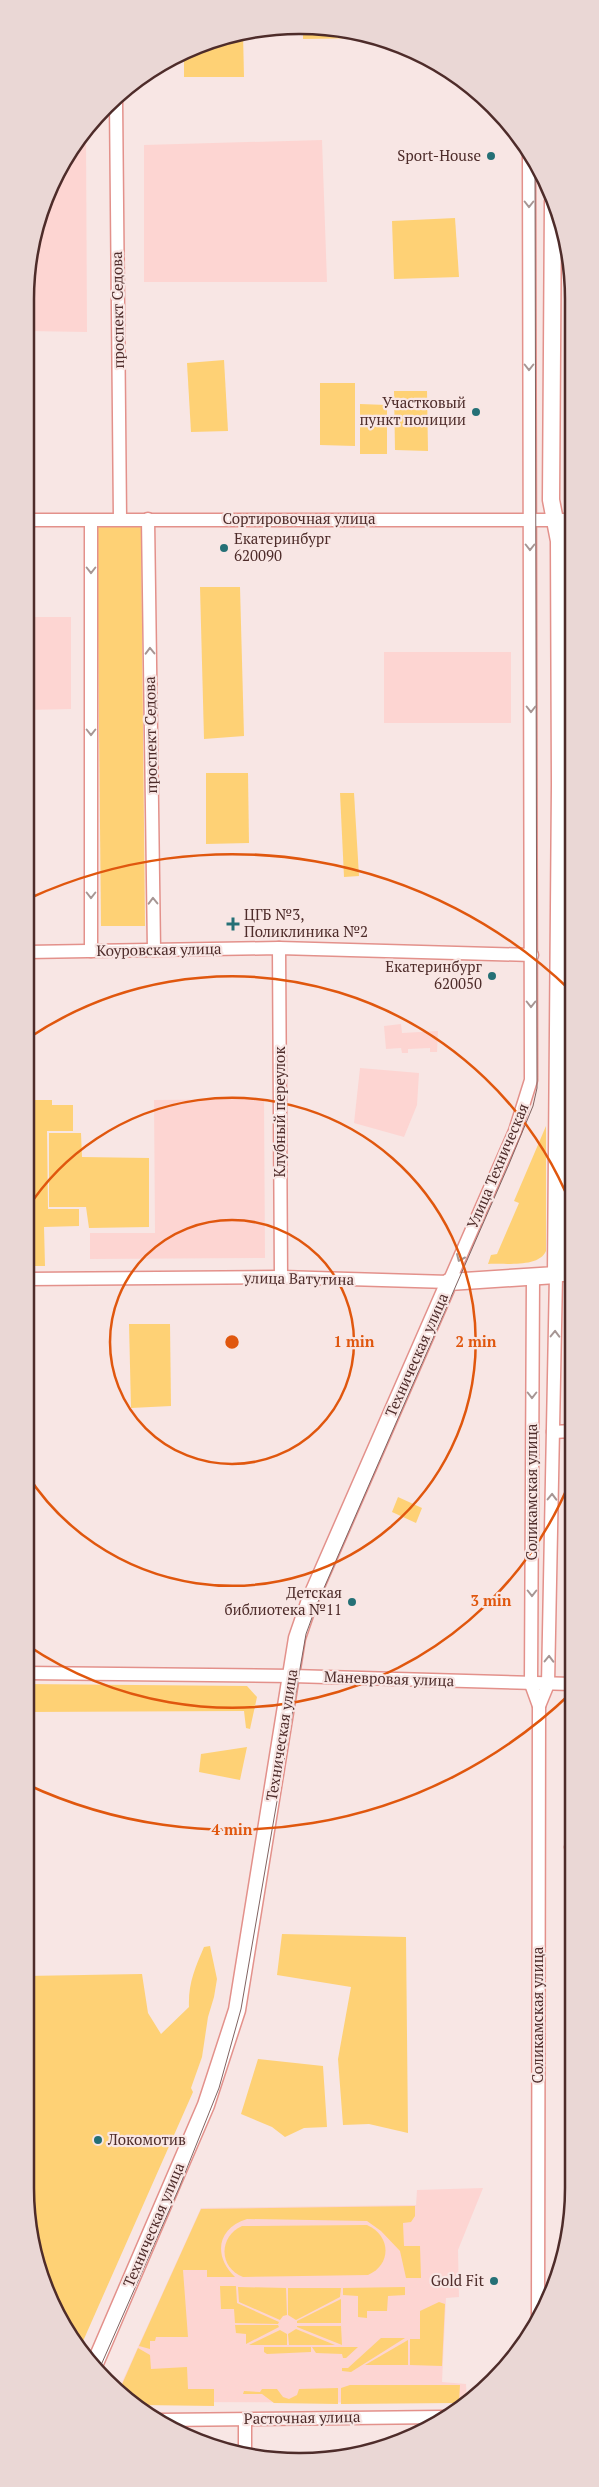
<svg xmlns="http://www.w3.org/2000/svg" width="599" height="2487" font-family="'PT Serif',serif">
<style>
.built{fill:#fdd5d2}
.green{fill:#fed175}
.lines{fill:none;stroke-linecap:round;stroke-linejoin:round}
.minor-casing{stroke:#e3918b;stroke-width:15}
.major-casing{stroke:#e3918b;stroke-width:19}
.minor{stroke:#fff;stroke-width:12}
.major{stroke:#fff;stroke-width:16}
.tram{stroke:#806361;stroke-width:1}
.oneway{stroke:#a69694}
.ring{fill:none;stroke:#e0570e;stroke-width:2.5}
.poi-dot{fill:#257076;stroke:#f8e6e4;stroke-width:2}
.labels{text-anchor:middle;stroke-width:4.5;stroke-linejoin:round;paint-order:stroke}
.poi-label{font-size:15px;fill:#4e2c2a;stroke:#f8e6e4;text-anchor:end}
.street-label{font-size:15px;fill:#4e2c2a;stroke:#f8e6e4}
.rim{fill:none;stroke:#4e2c2a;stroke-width:2.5}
.centre{fill:#e0570e;stroke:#f8e6e4;stroke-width:2.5}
.ring-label{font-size:15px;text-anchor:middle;font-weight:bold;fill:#e0570e;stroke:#f8e6e4;stroke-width:4.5;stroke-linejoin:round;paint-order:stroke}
</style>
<rect width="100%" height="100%" fill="#f8e6e4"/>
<g class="built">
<polygon points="86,134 87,332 27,331 27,263 62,162"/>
<polygon points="322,140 327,282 144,282 144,145"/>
<polygon points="27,589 32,589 32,617 71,617 71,709 27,710"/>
<rect x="384" y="652" width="127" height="71"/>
<polygon points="401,1024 402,1033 438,1031 437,1052 430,1052 430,1048 408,1049 408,1053 402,1053 401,1048 386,1049 384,1026"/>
<polygon points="360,1068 419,1073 417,1105 404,1137 354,1123"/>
<polygon points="264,1099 265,1258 90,1259 90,1233 155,1233 154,1100"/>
<polygon points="483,2188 458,2250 459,2297 446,2298 442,2382 466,2384 467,2403 137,2402 119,2389 201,2208 416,2205 417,2190"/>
</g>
<g class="green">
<polygon points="336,27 369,37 369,38 303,39 303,29"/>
<polygon points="243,33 244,77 184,77 184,57 229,34"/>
<polygon points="455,218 459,277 394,279 392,221"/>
<polygon points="224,360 228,431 191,432 187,363"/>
<polygon points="320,383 355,383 355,446 320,445"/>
<polygon points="394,391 427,391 428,451 395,450"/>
<polygon points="360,404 387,405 387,454 360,454"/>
<polygon points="97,526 141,526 145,926 101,926"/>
<polygon points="200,587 240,587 244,736 204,739"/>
<polygon points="206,773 248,773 249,843 206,844"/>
<polygon points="340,793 354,793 359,876 344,877"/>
<polygon points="26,1100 52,1100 52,1105 73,1105 73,1131 47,1131 48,1209 79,1209 79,1226 44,1227 45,1266 26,1266"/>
<path d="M546,1126V1251C539,1268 504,1263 488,1264L491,1255L497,1254L519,1203L514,1201Z"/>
<polygon points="49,1133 81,1133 82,1157 149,1158 149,1227 89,1228 86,1207 49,1207"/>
<polygon points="129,1324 170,1324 171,1406 131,1408"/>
<polygon points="398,1497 422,1508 416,1523 392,1512"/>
<polygon points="26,1684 247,1686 257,1697 250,1729 246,1728 244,1711 26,1712"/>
<polygon points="247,1747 240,1780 199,1772 201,1754"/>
<polygon points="282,1934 406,1937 408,2133 369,2124 343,2125 338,2059 351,1987 277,1975"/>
<path d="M210,1946L217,1979L214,1997L208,2017L202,2057L191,2088L193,2092L80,2348L46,2292L25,2188V1976L142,1974L148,2013L161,2034L189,2007C188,1984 195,1968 204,1947Z"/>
<polygon points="258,2059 323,2066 327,2127 304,2128 285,2137 272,2127 241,2114"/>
<path d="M415,2206V2216L411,2222L403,2223L404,2246H420L421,2278H406L400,2251L381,2231L367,2221L247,2219C217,2228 213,2256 235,2277H207V2270H183L188,2337H156L155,2341H150V2349L139,2346L201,2209Z"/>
<path d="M367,2225C391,2235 392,2265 368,2275L243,2277C219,2268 218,2237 242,2226Z"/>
<polygon points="220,2286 236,2286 237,2303 279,2322 278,2324 235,2323 234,2309 221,2309"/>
<polygon points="238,2287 286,2288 287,2315 283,2316 280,2320 239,2302"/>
<polygon points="405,2287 405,2295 388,2296 387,2311 367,2311 367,2318 358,2317 358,2296 343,2295 343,2288"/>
<polygon points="288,2288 341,2288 340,2297 296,2320 288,2315"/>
<polygon points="341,2299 341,2323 297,2323 297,2321"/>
<polygon points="439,2302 445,2304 442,2366 410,2365 410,2339 420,2339 420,2311"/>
<polygon points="235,2325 278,2325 279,2327 246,2344 246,2334 236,2333"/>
<polygon points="297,2326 341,2326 342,2345 297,2327"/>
<polygon points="296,2329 335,2345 289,2345 288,2334"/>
<polygon points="280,2330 287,2334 287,2345 249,2345"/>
<polygon points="381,2338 405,2338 351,2372 342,2371 342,2368 348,2368"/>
<polygon points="408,2340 408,2365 365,2365"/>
<polygon points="264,2347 311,2347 311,2352 267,2354 264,2352"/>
<polygon points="312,2347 358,2347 346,2358 343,2358 342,2354 316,2353"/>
<polygon points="138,2348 150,2355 151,2369 187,2367 188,2389 214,2389 214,2406 141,2405 120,2389"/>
<polygon points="350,2385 460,2385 459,2401 457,2403 341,2404 341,2388"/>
<polygon points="338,2388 338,2404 274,2403 262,2394 243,2394 244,2391 260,2392 262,2389 277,2389 283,2397 289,2399 297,2395 299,2389"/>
</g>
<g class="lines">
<g class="minor-casing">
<g id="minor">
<polyline points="116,100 120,519"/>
<polyline points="148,519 154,950"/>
<polyline points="27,520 572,520"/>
<polyline points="91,521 91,951"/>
<polyline points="279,948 281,1277"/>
<polyline points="27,952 279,948 532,955"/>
<polyline points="533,1277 531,1684 539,1706 538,2323"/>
<polyline points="26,1279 281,1277 449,1282 515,1131 531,1080 529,155"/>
<polyline points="553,1432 572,1431"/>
<polyline points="26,1673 292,1676 572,1684"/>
<polyline points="539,1706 548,1684 556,1275 572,1275"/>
<polyline points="571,1847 572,1847"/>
<polyline points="245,2419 245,2452"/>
<polyline points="160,2420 443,2417"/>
</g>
</g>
<g class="major-casing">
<polyline id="major" points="93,2368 206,2105 237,2010 297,1638 310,1600 449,1282 556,1275 560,785 559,541 551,500 553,201"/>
</g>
<use href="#minor" class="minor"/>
<use href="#major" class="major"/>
<polyline class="tram" points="98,2372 179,2188 219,2088 241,2009 306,1634 317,1604 509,1164 533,1106 537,1088 535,163"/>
</g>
<defs><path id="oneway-chevron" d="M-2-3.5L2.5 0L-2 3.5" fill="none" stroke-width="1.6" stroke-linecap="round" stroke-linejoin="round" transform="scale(1.25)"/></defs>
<g class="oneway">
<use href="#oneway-chevron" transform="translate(529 204) rotate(90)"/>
<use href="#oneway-chevron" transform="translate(529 367) rotate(90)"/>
<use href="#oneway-chevron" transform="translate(530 547) rotate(90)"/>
<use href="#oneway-chevron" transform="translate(91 570) rotate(90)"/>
<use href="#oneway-chevron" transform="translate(150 651) rotate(-91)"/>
<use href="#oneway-chevron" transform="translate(531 709) rotate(90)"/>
<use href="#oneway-chevron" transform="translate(91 732) rotate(90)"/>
<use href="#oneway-chevron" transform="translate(91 895) rotate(90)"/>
<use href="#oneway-chevron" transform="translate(153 901) rotate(-91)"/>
<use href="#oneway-chevron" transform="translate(531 1004) rotate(90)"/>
<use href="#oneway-chevron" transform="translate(460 1258) rotate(114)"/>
<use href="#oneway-chevron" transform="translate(555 1334) rotate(-89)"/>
<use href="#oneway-chevron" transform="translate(532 1395) rotate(90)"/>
<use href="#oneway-chevron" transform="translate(552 1497) rotate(-89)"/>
<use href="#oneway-chevron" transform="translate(532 1593) rotate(90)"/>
<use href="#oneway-chevron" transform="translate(549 1659) rotate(-89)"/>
</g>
<g class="ring">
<circle cx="232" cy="1342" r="122"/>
<path d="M27 1209A244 244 0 1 1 26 1473"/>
<path d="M571 1479A366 366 0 0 1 27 1645M27 1039A366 366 0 0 1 571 1205"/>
<path d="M571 1693A488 488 0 0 1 26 1784M30 898A488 488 0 0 1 571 991"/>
</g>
<g class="poi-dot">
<circle cx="491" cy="156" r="5"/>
<circle cx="476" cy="412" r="5"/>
<circle cx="224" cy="548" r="5"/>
<path d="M230.5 916.5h5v5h5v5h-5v5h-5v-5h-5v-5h5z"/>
<circle cx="492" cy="976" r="5"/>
<circle cx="352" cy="1602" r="5"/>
<circle cx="98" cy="2140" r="5"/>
<circle cx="494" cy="2281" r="5"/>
</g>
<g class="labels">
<g class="poi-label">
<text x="481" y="161">Sport-House</text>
<text x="466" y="408">Участковый<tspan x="466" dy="17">пункт полиции</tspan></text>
<text x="234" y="544" text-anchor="start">Екатеринбург<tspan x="234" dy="17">620090</tspan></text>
<text x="244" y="920" text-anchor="start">ЦГБ №3,<tspan x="244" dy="17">Поликлиника №2</tspan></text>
<text x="482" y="972">Екатеринбург<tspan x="482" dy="17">620050</tspan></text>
<text x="342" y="1598">Детская<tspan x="342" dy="17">библиотека №11</tspan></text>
<text x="108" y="2145" text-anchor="start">Локомотив</text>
<text x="484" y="2286">Gold Fit</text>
</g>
<g class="street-label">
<text transform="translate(118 310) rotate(-91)" y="5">проспект Седова</text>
<text x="299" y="524">Сортировочная улица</text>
<text transform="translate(151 735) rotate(-91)" y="5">проспект Седова</text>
<text transform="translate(159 950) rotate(-1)" y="5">Коуровская улица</text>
<text transform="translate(280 1112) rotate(-90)" y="5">Клубный переулок</text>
<text transform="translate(498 1166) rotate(-67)" y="5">Улица Техническая</text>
<text transform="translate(299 1279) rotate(1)" y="5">улица Ватутина</text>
<text transform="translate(417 1355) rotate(-66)" y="5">Техническая улица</text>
<text transform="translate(532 1492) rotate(-90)" y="5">Соликамская улица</text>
<text transform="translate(389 1679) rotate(2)" y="5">Маневровая улица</text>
<text transform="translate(282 1735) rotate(-81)" y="5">Техническая улица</text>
<text transform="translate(538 2015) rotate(-90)" y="5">Соликамская улица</text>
<text transform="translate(154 2225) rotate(-67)" y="5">Техническая улица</text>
<text transform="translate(302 2418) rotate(-1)" y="5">Расточная улица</text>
</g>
</g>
<path d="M0 0H599V2487H0ZM299 34H300A265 265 0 0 1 565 299V2188A265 265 0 0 1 300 2453H299A265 265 0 0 1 34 2188V299A265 265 0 0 1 299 34Z" fill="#ead7d5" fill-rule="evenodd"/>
<path class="rim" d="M299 34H300A265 265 0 0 1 565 299V2188A265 265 0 0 1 300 2453H299A265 265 0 0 1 34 2188V299A265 265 0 0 1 299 34Z"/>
<circle cx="232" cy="1342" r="8" class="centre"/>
<g class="ring-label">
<text x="354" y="1347">1 min</text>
<text x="476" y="1347">2 min</text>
<text x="491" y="1606">3 min</text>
<text x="232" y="1835">4 min</text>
</g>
</svg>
